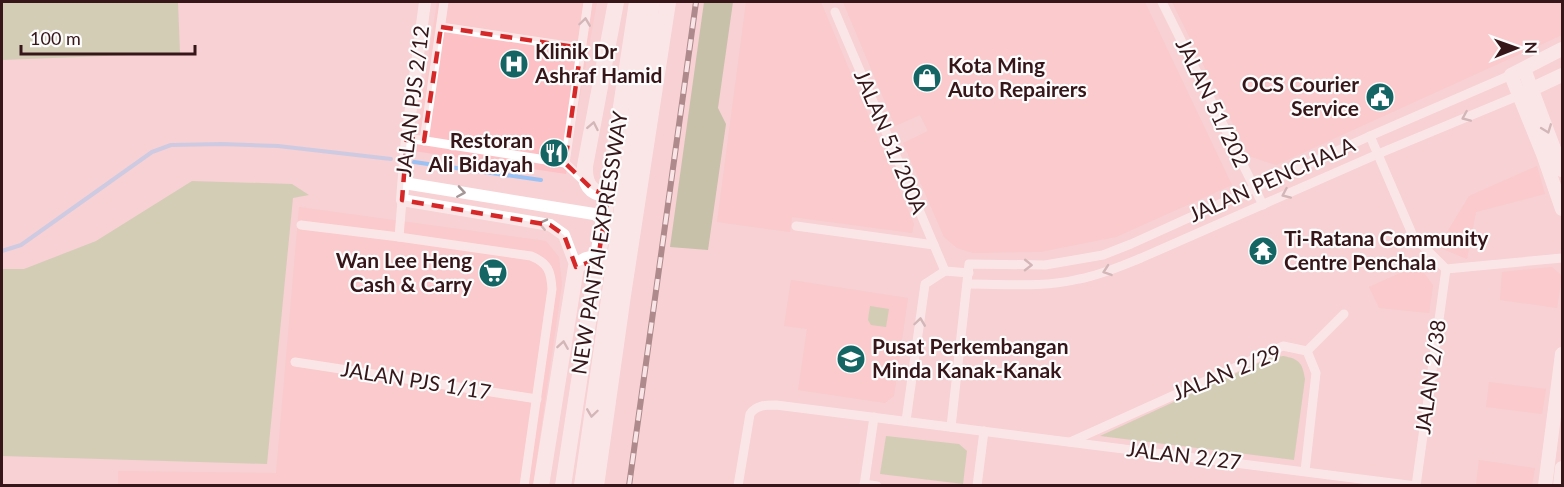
<svg xmlns="http://www.w3.org/2000/svg" width="1564" height="487" font-family="Lato,sans-serif">
<style>
.built{fill:#fdc0c4}
.green{fill:#a6c793}
.forest{fill:#8cad78}
.lines{fill:none;stroke-linecap:round;stroke-linejoin:round}
.stream{stroke:#9ac2f4;stroke-width:4}
.minor{stroke:#fff;stroke-width:9}
.tertiary{stroke:#fff;stroke-width:12}
.secondary{stroke:#fff;stroke-width:14}
.motorway{stroke:#fff;stroke-width:16}
.rail-casing{stroke:#553337;stroke-width:6}
.rail{stroke:#fcfcfc;stroke-width:4;stroke-dasharray:11;stroke-linecap:butt}
.oneway{stroke:#a59698}
.marked{fill:none;stroke:#d62828;stroke-width:4.5;stroke-dasharray:12 8;stroke-linejoin:round}
.labels{text-anchor:middle;stroke-width:4.5;stroke-linejoin:round;paint-order:stroke}
.poi-label{font-size:21px;font-weight:bold;fill:#37161a;stroke:#fcfcfc;text-anchor:start}
.street-label{font-size:21px;fill:#37161a;stroke:#fcfcfc}
</style>
<rect width="100%" height="100%" fill="#f7d1d3"/>
<g class="built">
<polygon points="437,2 597,2 566,174 414,151"/>
<polygon points="746,2 821,2 914,224 912,233 792,217 790,232 717,222"/>
<polygon points="843,2 1145,2 1232,185 1116,237 1040,252 973,253 957,248 944,237 903,143 928,131 920,115 895,126"/>
<polygon points="1172,2 1562,2 1562,35 1276,165 1249,156"/>
<polygon points="1537,166 1545,194 1476,212 1467,259 1438,247 1469,196"/>
<polygon points="299,207 546,241 559,257 562,284 533,485 118,486 118,471 276,473"/>
<polygon points="1418,265 1433,285 1429,313 1379,308 1369,287"/>
<polygon points="1552,267 1562,276 1557,308 1500,300 1502,272"/>
<polygon points="791,280 908,298 894,396 885,403 798,390 807,329 784,326"/>
<polygon points="1489,382 1546,389 1542,414 1486,407"/>
<polygon points="1479,460 1535,468 1532,485 1476,485"/>
</g>
<g class="green">
<polygon points="2,2 178,2 180,53 2,60"/>
<polygon points="192,181 292,184 309,195 293,198 267,464 2,456 2,269 24,269 96,241"/>
<polygon points="870,306 889,309 886,327 871,325 868,320"/>
<path d="M1283,356C1300,359 1302,363 1305,379L1294,460L1100,436L1267,359Z"/>
<polygon points="886,436 959,444 967,451 963,484 880,474"/>
</g>
<polygon class="forest" points="704,2 733,2 718,108 726,124 708,250 670,247"/>
<g class="lines">
<g class="stream">
<polyline points="414,162 541,180"/>
<polyline points="2,251 21,245 152,152 171,145 222,144 278,146 391,159"/>
</g>
<g class="minor">
<polyline points="1162,2 1263,205"/>
<polyline points="835,12 945,271"/>
<polyline points="441,27 581,48"/>
<polyline points="1370,136 1413,236 1446,269 1562,258"/>
<polyline points="407,138 565,163 584,181"/>
<polyline points="424,141 444,2"/>
<polyline points="565,163 588,2"/>
<path d="M402,200L399,237L531,256C548,263 551,271 552,289L524,486"/>
<polyline points="301,225 399,237"/>
<polyline points="796,226 934,245"/>
<path d="M968,284C1005,284 1043,288 1079,279C1101,275 1121,266 1141,258L1378,154L1520,95"/>
<polyline points="1307,351 1344,314"/>
<polyline points="295,362 537,399"/>
<polyline points="906,421 925,284 945,271 969,273"/>
<polyline points="951,427 969,264 1045,265 1103,255 1131,244 1370,136 1511,75"/>
<polyline points="1070,442 1283,346 1307,351 1316,373 1305,471"/>
<polyline points="864,484 877,486"/>
<path d="M738,486L750,414C756,405 766,405 776,405L1416,486"/>
<polyline points="864,486 874,417"/>
<polyline points="977,486 984,431"/>
<polyline points="1416,486 1446,269"/>
</g>
<g class="tertiary">
<polyline points="425,2 407,138 402,200 550,225 564,235 576,267"/>
<polyline points="404,183 594,214 610,224"/>
</g>
<g class="secondary">
<polyline points="1562,49 1511,75 1543,154 1562,209"/>
<polyline points="1524,69 1562,170"/>
<polyline points="1526,92 1562,75"/>
<polyline points="1545,486 1562,354"/>
<polyline points="1560,486 1562,468"/>
</g>
<g class="motorway">
<path d="M616,195C595,195 584,190 585,166L616,2"/>
<path d="M541,486L576,267C585,258 596,256 607,262"/>
<polyline points="563,486 637,2"/>
<polyline points="582,486 652,2"/>
<polyline points="596,486 623,295 668,2"/>
</g>
<g class="rail-casing">
<polyline id="rail" points="629,486 696,2"/>
</g>
<use href="#rail" class="rail"/>
</g>
<defs><path id="oneway-chevron" d="M-2-3.5L2.5 0L-2 3.5" fill="none" stroke-width="1.6" stroke-linecap="round" stroke-linejoin="round" transform="scale(1.5)"/></defs>
<g class="oneway">
<use href="#oneway-chevron" transform="translate(585 22) rotate(-82)"/>
<use href="#oneway-chevron" transform="translate(1466 117) rotate(157)"/>
<use href="#oneway-chevron" transform="translate(593 126) rotate(-79)"/>
<use href="#oneway-chevron" transform="translate(1547 129) rotate(69)"/>
<use href="#oneway-chevron" transform="translate(461 192) rotate(9)"/>
<use href="#oneway-chevron" transform="translate(1286 194) rotate(156)"/>
<use href="#oneway-chevron" transform="translate(543 224) rotate(-167)"/>
<use href="#oneway-chevron" transform="translate(1028 265) rotate(1)"/>
<use href="#oneway-chevron" transform="translate(1107 271) rotate(161)"/>
<use href="#oneway-chevron" transform="translate(920 322) rotate(-82)"/>
<use href="#oneway-chevron" transform="translate(563 345) rotate(-81)"/>
<use href="#oneway-chevron" transform="translate(592 413) rotate(98)"/>
</g>
<path d="M0 0H1564V487H0ZM441,27L581,48L565,163L593,190L608,195L598,259L576,267L564,235L550,225L402,200L407,138L424,141Z" fill="#f7d1d3" fill-opacity=".55" fill-rule="evenodd"/>
<path class="marked" d="M441,27L581,48L565,163L593,190L608,195L598,259L576,267L564,235L550,225L402,200L407,138L424,141Z"/>
<defs>
<g id="hospital-disc" transform="scale(1.5)"><circle r="9.5" fill="#166565" stroke="#fcfcfc"/><path d="M-5-5h3v3.5h4V-5h3V5h-3V1.5h-4V5h-3Z" fill="#fff"/></g>
<g id="shop-disc" transform="scale(1.5)"><circle r="9.5" fill="#166565" stroke="#fcfcfc"/><path d="M-5-2.5h2.3a2.7 3.5 0 0 1 5.4 0H5L5.5 6h-11ZM-1.5-2.5h3a1.5 2.3 0 0 0-3 0Z" fill="#fff"/></g>
<g id="civic-disc" transform="scale(1.5)"><circle r="9.5" fill="#166565" stroke="#fcfcfc"/><path d="M-.6-6.5H3V-4.5H.6V-3L4-1V1h2V6H-6V1h2V-1L-.6-3ZM-1.2 2.5V6h2.4V2.5Z" fill="#fff"/></g>
<g id="restaurant-disc" transform="scale(1.5)"><circle r="9.5" fill="#166565" stroke="#fcfcfc"/><path d="M-5-6h1v4h1v-4h1v4h1v-4h1v5L-1.5 .5V6h-2V.5L-5-1ZM5-6V6H3V1.5H1.5Q1.5-4 5-6Z" fill="#fff"/></g>
<g id="temple-disc" transform="scale(1.5)"><circle r="9.5" fill="#166565" stroke="#fcfcfc"/><path d="M0-6L5-2H3V0L6.5 2.5H4V6H1.5V3h-3V6H-4V2.5H-6.5L-3 0V-2H-5Z" fill="#fff"/></g>
<g id="supermarket-disc" transform="scale(1.5)"><circle r="9.5" fill="#166565" stroke="#fcfcfc"/><path d="M-6-5.5h2.5l.6 2H6L4.5 2H-2.5L-4.4-4H-6ZM-1.5 3.2a1.3 1.3 0 1 0 .1 0ZM3 3.2a1.3 1.3 0 1 0 .1 0Z" fill="#fff"/></g>
<g id="school-disc" transform="scale(1.5)"><circle r="9.5" fill="#166565" stroke="#fcfcfc"/><path d="M0-5L7-2L0 1L-7-2ZM-4 1L0 2.5L4 1V4Q0 6-4 4Z" fill="#fff"/></g>
</defs>
<g fill-rule="evenodd">
<use href="#hospital-disc" x="514" y="64"/>
<use href="#shop-disc" x="927" y="78"/>
<use href="#civic-disc" x="1380" y="97"/>
<use href="#restaurant-disc" x="554" y="153"/>
<use href="#temple-disc" x="1263" y="251"/>
<use href="#supermarket-disc" x="493" y="273"/>
<use href="#school-disc" x="851" y="359"/>
</g>
<g class="labels">
<g class="poi-label">
<text x="535" y="59">Klinik Dr<tspan x="535" dy="24">Ashraf Hamid</tspan></text>
<text x="948" y="73">Kota Ming<tspan x="948" dy="24">Auto Repairers</tspan></text>
<text x="1359" y="92" text-anchor="end">OCS Courier<tspan x="1359" dy="24">Service</tspan></text>
<text x="533" y="148" text-anchor="end">Restoran<tspan x="533" dy="24">Ali Bidayah</tspan></text>
<text x="1284" y="246">Ti-Ratana Community<tspan x="1284" dy="24">Centre Penchala</tspan></text>
<text x="472" y="268" text-anchor="end">Wan Lee Heng<tspan x="472" dy="24">Cash &amp; Carry</tspan></text>
<text x="872" y="354">Pusat Perkembangan<tspan x="872" dy="24">Minda Kanak-Kanak</tspan></text>
</g>
<g class="street-label">
<text transform="translate(413 101) rotate(-83)" y="7">JALAN PJS 2/12</text>
<text transform="translate(1212 103) rotate(64)" y="7">JALAN 51/202</text>
<text transform="translate(890 142) rotate(67)" y="7">JALAN 51/200A</text>
<text transform="translate(1272 180) rotate(-24)" y="7">JALAN PENCHALA</text>
<text transform="translate(600 243) rotate(-81)" y="7">NEW PANTAI EXPRESSWAY</text>
<text transform="translate(1227 373) rotate(-22)" y="7">JALAN 2/29</text>
<text transform="translate(1431 377) rotate(-82)" y="7">JALAN 2/38</text>
<text transform="translate(416 381) rotate(9)" y="7">JALAN PJS 1/17</text>
<text transform="translate(1184 456) rotate(7)" y="7">JALAN 2/27</text>
</g>
</g>
<rect width="1564" height="487" fill="none" stroke="#37161a" stroke-width="6"/>
<g transform="translate(1516 48) rotate(89)" stroke="#fcfcfc" stroke-width="4.5" paint-order="stroke">
<path d="M0-4.5L10 22L0 15L-10 22Z" fill="#37161a"/>
<text y="-9" font-size="16" font-weight="bold" text-anchor="middle" fill="#37161a">N</text>
</g>
<path d="M21 45v9h174v-9" fill="none" stroke="#37161a" stroke-width="3"/>
<text x="30" y="45" font-size="18" fill="#37161a" stroke="#fcfcfc" stroke-width="4.5" paint-order="stroke">100 m</text>
</svg>
